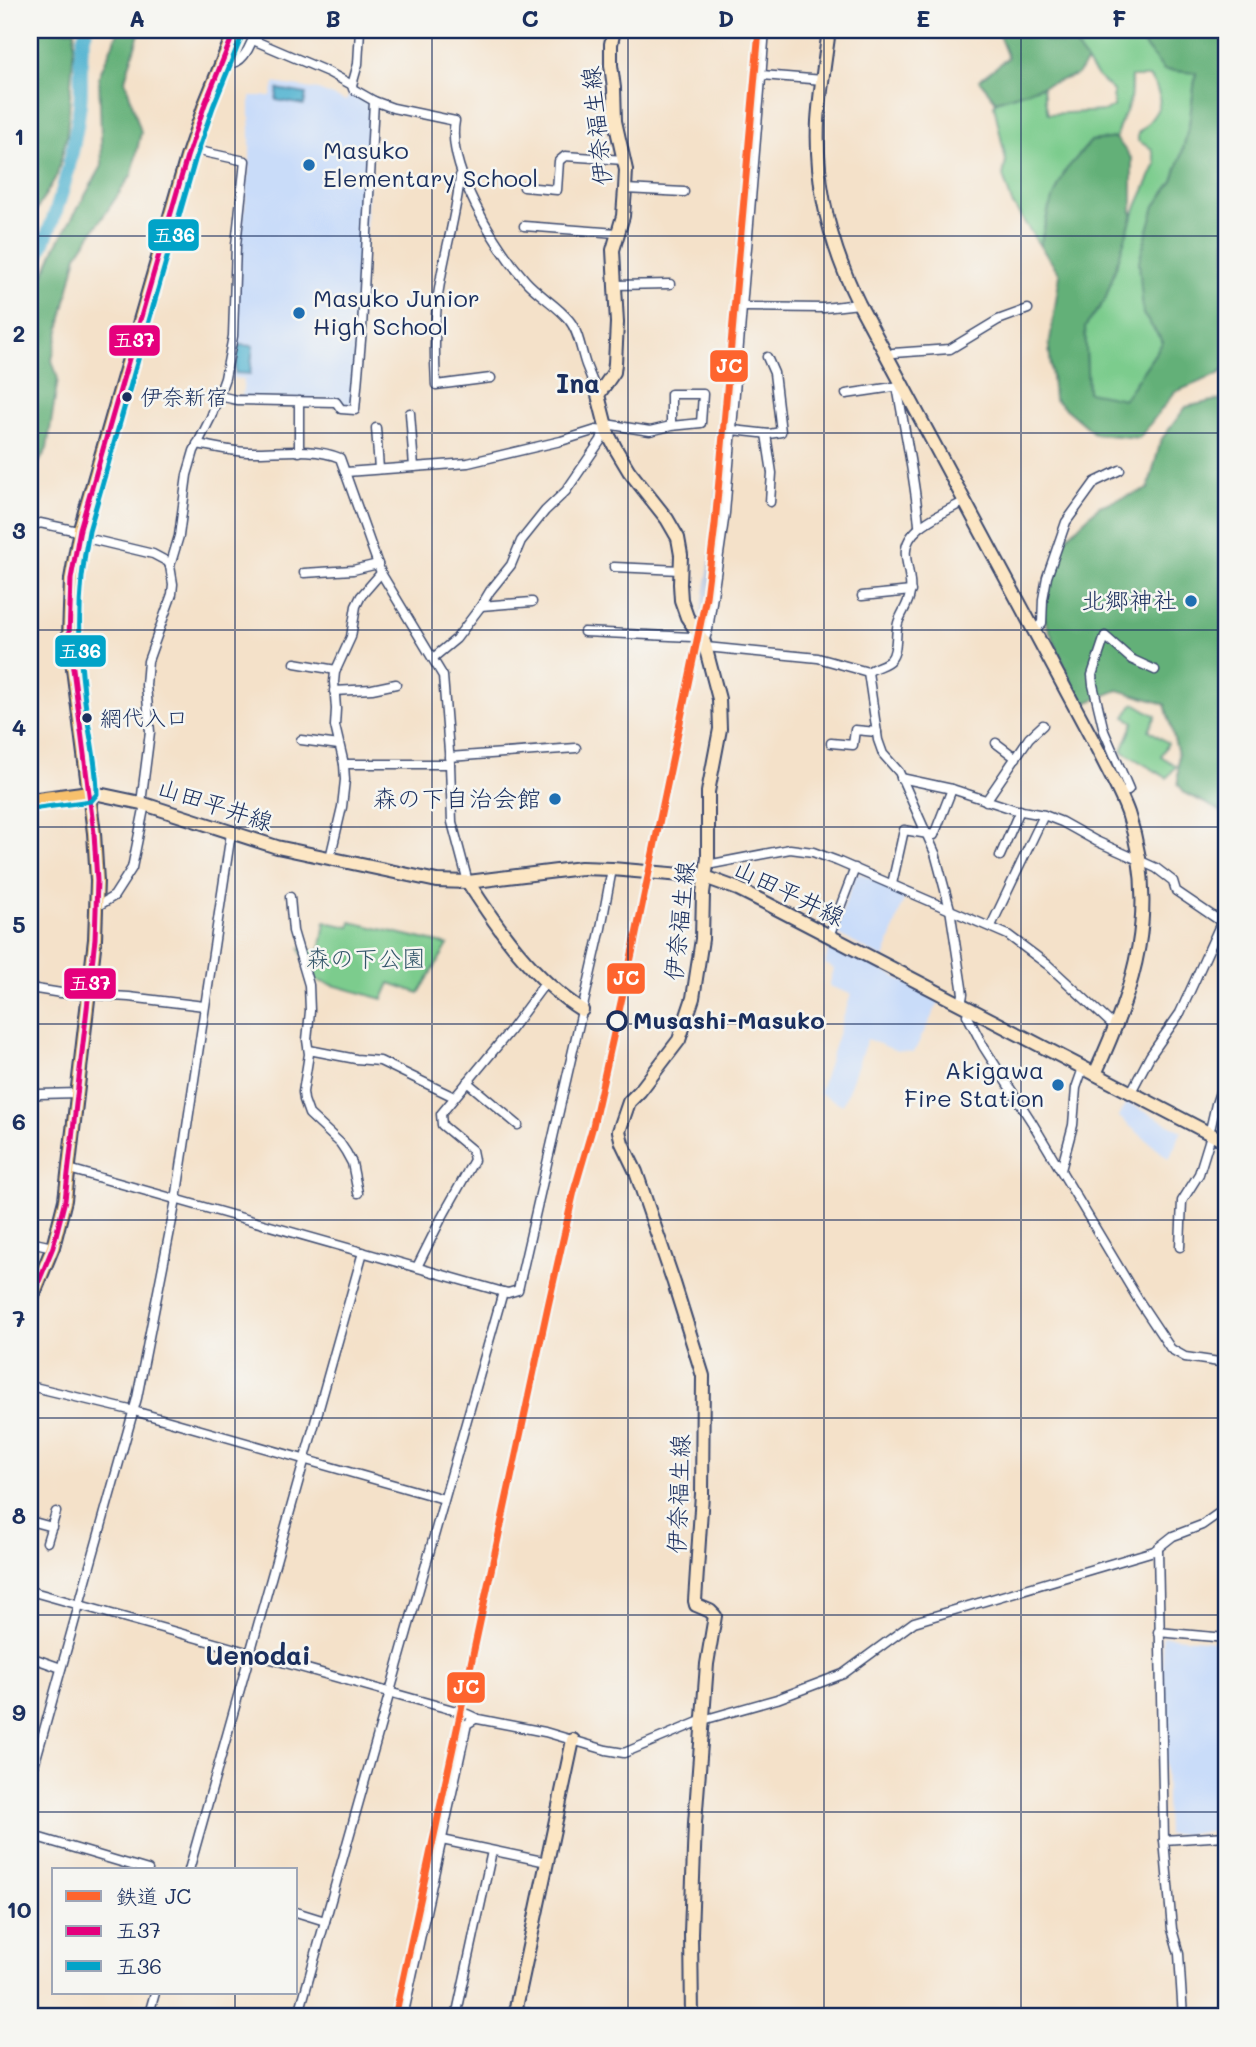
<svg xmlns="http://www.w3.org/2000/svg" width="1256" height="2047" font-family="Mali,'Klee One',sans-serif">
<style>
.built{fill:#c9dcf9}
.industrial{fill:#b6c5de}
.green{fill:#7bcc8d;stroke:#4b7e76;stroke-width:2}
.forest{fill:#64b078;stroke:#40706b;stroke-width:2}
.water{fill:#51b3d0;stroke:#367197;stroke-width:2}
.lines{fill:none;stroke-linecap:round;stroke-linejoin:round}
.river{stroke:#51b3d0;stroke-width:14}
.street-casing{stroke:#3c4a6e;stroke-width:11}
.secondary-casing{stroke:#3c4a6e;stroke-width:16}
.primary-casing{stroke:#3c4a6e;stroke-width:16}
.street{stroke:#fff;stroke-width:8}
.secondary{stroke:#fce6c4;stroke-width:12}
.primary{stroke:#f7c06c;stroke-width:12}
.bus-1-casing{stroke:#f6f6f2;stroke-width:10}
.bus-2-casing{stroke:#f6f6f2;stroke-width:10}
.bus-1{stroke:#e5007d;stroke-width:5}
.bus-2{stroke:#01a3c8;stroke-width:5}
.rail-1-casing{stroke:#f6f6f2;stroke-width:12}
.rail-1{stroke:#fe642e;stroke-width:7}
.grid{fill:none;stroke:#1b2f5e;stroke-width:2;stroke-opacity:0.55}
.poi-dot{fill:#1f6fb2;stroke:#f6f6f2;stroke-width:2.5}
.bus-dot{fill:#1b2f5e;stroke:#f6f6f2;stroke-width:2.5}
.stop-dot{fill:#f6f6f2;stroke:#1b2f5e;stroke-width:3.5}
.labels{text-anchor:middle;stroke-width:5;stroke-linejoin:round;paint-order:stroke}
.bus-label{font-size:22px;fill:#1b2f5e;stroke:#f6f6f2;text-anchor:start}
.street-label{font-size:24px;fill:#1b2f5e;stroke:#f6f6f2}
.poi-label{font-size:24px;fill:#1b2f5e;stroke:#f6f6f2;text-anchor:end}
.park-label{font-size:24px;fill:#33566a;stroke:#f6f6f2}
.stop-label{font-size:24px;font-weight:bold;fill:#1b2f5e;stroke:#f6f6f2;text-anchor:start}
.neighbourhood-label{font-size:26px;font-weight:bold;fill:#1b2f5e;stroke:#f6f6f2}
.line-badge{stroke:#f6f6f2;stroke-width:2.5}
.badge-label{font-size:19px;text-anchor:middle;font-weight:bold;fill:#fff}
.neatline{fill:none;stroke:#1b2f5e;stroke-width:2.5}
.grid-label{font-size:23px;text-anchor:middle;font-weight:bold;fill:#1b2f5e}
</style>
<rect width="100%" height="100%" fill="#f6f6f2"/>
<filter id="ink" filterUnits="userSpaceOnUse"><feTurbulence type="fractalNoise" baseFrequency=".0143" numOctaves="2"/><feDisplacementMap in="SourceGraphic" scale="14" xChannelSelector="R" yChannelSelector="G"/><feConvolveMatrix kernelMatrix="1 2 1 2 8 2 1 2 1" color-interpolation-filters="sRGB"/></filter>
<filter id="wash" filterUnits="userSpaceOnUse"><feTurbulence type="fractalNoise" baseFrequency=".00686" numOctaves="4" result="noise"/><feDisplacementMap in="SourceGraphic" scale="28" xChannelSelector="R" yChannelSelector="G"/><feGaussianBlur stdDeviation="1.57" result="paint"/><feColorMatrix in="noise" values="0 0 0 0 0 0 0 0 0 0 0 0 0 0 0 0 0 1.4 0 .05"/><feComposite in="paint" operator="in"/></filter>
<g filter="url(#wash)">
<rect width="100%" height="100%" fill="#f4e1c9"/>
<g class="built">
<polygon points="274,83 318,90 346,101 350,93 360,97 371,105 365,248 352,406 343,406 340,400 245,398 242,397 244,379 233,378 241,238 250,159 250,96 271,96"/>
<polygon points="859,873 906,893 884,959 834,932 856,875"/>
<polygon points="830,943 940,1000 914,1052 897,1051 867,1039 843,1105 819,1093 851,994 829,986 834,969 825,964"/>
<polygon points="1127,1102 1182,1131 1169,1159 1119,1117"/>
<polygon points="1164,1636 1226,1642 1226,1831 1167,1835 1162,1638"/>
</g>
<polygon class="industrial" points="756,30 762,30 728,429 713,577 703,635 698,629 708,571 714,519"/>
<g class="green">
<path d="M1075,30H1132L1164,70L1196,72L1189,125L1181,157L1173,181L1155,206L1143,314L1163,342L1124,399L1088,393L1085,327L1105,300L1132,217L1156,164L1152,149L1138,141V133C1158,114 1169,100 1149,77H1131C1131,87 1132,96 1128,106C1124,118 1118,124 1116,138L1091,141L1049,208L1040,246L1012,203L1003,176L1006,161L994,105L996,101L1042,85L1048,114L1105,111L1114,106L1113,91L1095,74L1075,46Z"/>
<polygon points="1134,703 1156,716 1149,730 1168,743 1161,756 1176,766 1167,778 1122,751 1134,722 1125,717"/>
<polygon points="325,922 350,927 351,922 448,945 419,993 390,983 383,999 311,979 300,948 320,952"/>
</g>
<g class="forest">
<polygon points="35,30 75,30 67,135 57,175 30,221 30,86 36,44"/>
<polygon points="119,30 140,30 125,80 141,132 132,174 77,255 52,360 58,379 47,449 30,478 30,306 56,246 102,166 99,76"/>
<polygon points="997,30 1057,30 1043,40 1075,46 1087,61 1077,75 996,101 979,80 1008,58"/>
<polygon points="1132,30 1226,30 1226,368 1219,374 1175,392 1139,438 1095,434 1054,399 1049,347 1060,274 1040,246 1049,208 1065,171 1091,141 1116,138 1132,159 1132,217 1105,300 1085,327 1088,392 1124,399 1163,342 1143,314 1139,261 1155,206 1173,181 1181,157 1189,125 1196,73 1164,70"/>
<polygon points="1226,398 1226,819 1220,811 1185,793 1178,784 1178,754 1165,704 1118,690 1081,705 1042,613 1065,539 1099,506 1148,489 1161,440 1186,407"/>
</g>
<g class="water">
<polygon points="278,89 306,94 304,105 276,100"/>
<polygon points="238,345 253,346 250,374 235,373"/>
</g>
<g class="lines">
<path class="river" d="M30,273C57,219 73,164 80,104C83,79 77,54 86,30"/>
</g>
</g>
<g filter="url(#ink)">
<g class="lines">
<g class="street-casing">
<g id="street">
<path d="M221,62C223,63 231,64 233,63C245,61 253,40 256,30"/>
<polyline points="762,75 823,80"/>
<polyline points="352,85 358,64 360,30"/>
<path d="M374,101L393,108L455,121C446,167 495,246 525,280C538,295 557,305 569,320C579,332 581,351 586,365C590,375 594,385 598,395"/>
<path d="M460,176C457,211 447,243 441,277C434,312 434,350 436,385L491,378"/>
<polyline points="524,187 557,190 559,161 565,156 624,160"/>
<polyline points="625,189 684,192"/>
<polyline points="524,226 617,233"/>
<polyline points="615,285 670,284"/>
<polyline points="743,307 824,308 859,304"/>
<polyline points="888,357 893,353 950,349 998,320 1028,309"/>
<path d="M897,386C905,433 915,478 919,525"/>
<polyline points="846,394 900,386"/>
<polyline points="219,396 237,400 336,402 341,409 355,410 362,328 374,101 353,89 352,85 328,72 253,40"/>
<polyline points="410,413 414,467"/>
<polyline points="376,428 379,469"/>
<polyline points="733,430 769,434 781,432 774,373 767,357"/>
<polyline points="766,434 772,473 770,502"/>
<path d="M197,444C214,447 230,451 247,452C276,453 312,446 340,458L381,573L443,676L450,764L452,822L468,882"/>
<polyline points="299,452 299,401"/>
<polyline points="346,472 468,463 561,441 596,430 604,431"/>
<polyline points="30,552 33,526 40,523 73,530 86,538 153,554 168,562 170,566"/>
<polyline points="614,567 680,570"/>
<polyline points="304,573 353,570 378,564"/>
<polyline points="862,596 911,591"/>
<polyline points="481,606 532,602"/>
<polyline points="1034,630 1042,623 1043,599 1047,577 1066,522 1095,482 1120,470"/>
<polyline points="584,632 692,637 695,631"/>
<polyline points="704,642 708,630 725,513 765,30"/>
<polyline points="706,647 818,658 868,672"/>
<polyline points="433,658 456,639 481,606 490,591 511,565 521,541 545,511 566,491 577,475 601,440 606,424 650,431 671,426 701,423 703,394 671,394 671,426"/>
<polyline points="295,663 336,670"/>
<polyline points="868,672 878,740 883,754 899,772 935,853 950,909 963,994 961,1005"/>
<path d="M868,672C875,666 886,666 891,659C898,651 895,633 898,623C901,613 909,604 910,593C912,581 907,568 906,556C902,528 944,513 965,501"/>
<polyline points="334,691 372,689 396,684"/>
<polyline points="301,740 339,745"/>
<polyline points="831,743 853,745 855,730 877,732"/>
<polyline points="996,743 1016,758"/>
<polyline points="449,757 576,748"/>
<polyline points="344,764 450,764"/>
<polyline points="901,778 952,789 1016,810 1044,815 1062,822 1096,841 1156,868 1173,881 1176,891 1226,925"/>
<polyline points="1121,795 1129,789 1104,731 1093,685 1092,675 1105,636 1131,659 1155,670"/>
<polyline points="986,801 1029,738 1043,725"/>
<polyline points="141,803 150,732 146,685 148,661 172,594 173,584 170,566 179,536 187,475 194,451 211,417 225,378 233,336 236,245 245,161 190,149"/>
<polyline points="1000,856 1020,810"/>
<polyline points="330,858 342,807 345,780 344,764 335,726 336,709 334,682 335,672 351,637 356,606 361,596 381,573"/>
<polyline points="707,865 790,849 813,852 837,861 1008,935 1048,965 1116,1028"/>
<polyline points="892,884 904,830 934,835 952,789"/>
<polyline points="290,897 293,931 309,985 310,1011 307,1040 309,1054 303,1092 304,1100 309,1114 340,1143 346,1152 352,1163 358,1193"/>
<polyline points="96,907 114,896 132,868 145,804"/>
<polyline points="991,926 1044,815"/>
<polyline points="829,936 855,868"/>
<polyline points="30,988 61,993 129,997 204,1006"/>
<polyline points="969,1008 967,1015 983,1046 1033,1124 1139,1301 1171,1349 1185,1357 1226,1363"/>
<polyline points="309,1050 356,1059 380,1061 454,1097"/>
<polyline points="467,1082 518,1125"/>
<polyline points="1131,1092 1150,1056 1180,1013 1221,923"/>
<polyline points="30,1096 40,1094 78,1093"/>
<polyline points="1211,1126 1216,1104 1226,1074"/>
<polyline points="69,1169 503,1292 508,1293 518,1290 601,928 612,869"/>
<polyline points="1061,1170 1073,1125 1076,1088 1083,1068"/>
<polyline points="30,1242 53,1247"/>
<polyline points="1180,1247 1182,1201 1199,1174 1211,1135"/>
<polyline points="417,1267 441,1219 474,1160 472,1150 442,1125 441,1114 509,1032 546,982"/>
<polyline points="30,1386 134,1411 444,1499"/>
<polyline points="30,1521 52,1527"/>
<polyline points="47,1542 56,1512"/>
<polyline points="1158,1549 1164,1840 1172,1929 1179,1954 1183,2017"/>
<polyline points="30,1591 467,1714 478,1719 545,1732 606,1750 624,1753 703,1720 777,1699 843,1674 914,1622 1154,1551 1173,1536 1202,1525 1226,1508"/>
<polyline points="1158,1632 1226,1638"/>
<polyline points="30,1657 61,1668"/>
<polyline points="30,1780 137,1398 176,1200 231,833"/>
<polyline points="30,1835 148,1870"/>
<polyline points="442,1840 547,1862"/>
<polyline points="1164,1840 1226,1836"/>
<polyline points="189,1870 363,1252"/>
<polyline points="296,1912 325,1921"/>
<polyline points="148,2017 155,1993"/>
<polyline points="298,2017 503,1292"/>
<polyline points="403,2017 467,1724 475,1719"/>
<polyline points="456,2017 492,1851"/>
</g>
</g>
<g class="secondary-casing">
<g id="secondary">
<polyline points="614,30 611,44 611,65 614,88 615,121 626,170 625,189 623,216 613,250 617,323 615,363 614,372 598,395 608,434 617,451 629,471 667,519 678,538 681,555 680,584 681,600 687,617 704,642 719,699 720,729 708,792 708,858 703,893 702,939 693,998 679,1040 640,1091 629,1102 619,1131 622,1143 636,1172 674,1283 703,1376 702,1494 695,1601 696,1605 710,1611 715,1616 707,1664 695,1823 691,1933 692,2017"/>
<path d="M829,30C825,60 820,91 818,121C815,186 830,246 859,304L1098,750C1108,771 1120,791 1128,813C1160,910 1135,986 1095,1074"/>
<polyline points="89,792 141,803 277,847 437,881 468,882 581,868 612,869 705,877 738,889 766,903 1226,1142"/>
<path d="M468,882C498,929 534,980 582,1010"/>
<polyline points="515,2013 536,2017"/>
<polyline points="514,2017 573,1740"/>
</g>
</g>
<g class="primary-casing">
<g id="primary">
<polyline points="30,800 89,792"/>
<polyline points="30,1303 53,1247 65,1200 95,939 97,881 94,833 69,637 71,579 80,529 187,157 205,104 235,30"/>
</g>
</g>
<use href="#street" class="street"/>
<use href="#secondary" class="secondary"/>
<use href="#primary" class="primary"/>
<g class="bus-1-casing">
<polyline id="bus-1" points="30,1303 53,1247 65,1200 95,939 97,881 94,833 69,637 71,579 80,529 187,157 205,104 235,30"/>
</g>
<g class="bus-2-casing">
<path id="bus-2" d="M31,809L91,801L97,794C97,760 87,726 84,692C77,638 78,585 89,531L195,160L213,107L243,33"/>
</g>
<use href="#bus-1" class="bus-1"/>
<use href="#bus-2" class="bus-2"/>
<g class="rail-1-casing">
<polyline id="rail-1" points="395,2017 548,1306 574,1191 593,1126 633,949 706,597 715,525 759,30"/>
</g>
<use href="#rail-1" class="rail-1"/>
</g>
</g>
<path class="grid" d="M235,30V1870M432,30V2017M628,30V2017M824,30V2017M1021,30V2017M30,236H1226M30,433H1226M30,630H1226M30,827H1226M30,1024H1226M30,1220H1226M30,1418H1226M30,1615H1226M30,1812H1226M235,1993V2017"/>
<g class="poi-dot">
<circle cx="309" cy="165" r="7"/>
<circle cx="299" cy="313" r="7"/>
<circle cx="1191" cy="601" r="7"/>
<circle cx="555" cy="799" r="7"/>
<circle cx="1058" cy="1085" r="7"/>
</g>
<g class="bus-dot">
<circle cx="127" cy="397" r="6"/>
<circle cx="87" cy="718" r="6"/>
</g>
<circle class="stop-dot" cx="617" cy="1021" r="9"/>
<g class="labels">
<g class="bus-label">
<text x="140" y="405">伊奈新宿</text>
<text x="100" y="726">網代入口</text>
</g>
<g class="street-label">
<text transform="translate(597 126) rotate(-96)" y="8">伊奈福生線</text>
<text transform="translate(215 805) rotate(18)" y="8">山田平井線</text>
<text transform="translate(789 893) rotate(26)" y="8">山田平井線</text>
<text transform="translate(680 921) rotate(-84)" y="8">伊奈福生線</text>
<text transform="translate(679 1494) rotate(-88)" y="8">伊奈福生線</text>
</g>
<g class="poi-label">
<text x="323" y="159" text-anchor="start">Masuko<tspan x="323" dy="28">Elementary School</tspan></text>
<text x="313" y="307" text-anchor="start">Masuko Junior<tspan x="313" dy="28">High School</tspan></text>
<text x="1177" y="609">北郷神社</text>
<text x="541" y="807">森の下自治会館</text>
<text x="1044" y="1079">Akigawa<tspan x="1044" dy="28">Fire Station</tspan></text>
</g>
<g class="park-label">
<text x="366" y="967">森の下公園</text>
</g>
<g class="stop-label">
<text x="633" y="1029">Musashi-Masuko</text>
</g>
<g class="neighbourhood-label">
<text x="578" y="393">Ina</text>
<text x="258" y="1665">Uenodai</text>
</g>
</g>
<g class="line-badge">
<rect x="147" y="218" width="53" height="34" rx="7" fill="#01a3c8"/>
<rect x="108" y="324" width="53" height="33" rx="7" fill="#e5007d"/>
<rect x="709" y="349" width="40" height="34" rx="7" fill="#fe642e"/>
<rect x="54" y="634" width="53" height="34" rx="7" fill="#01a3c8"/>
<rect x="606" y="962" width="40" height="33" rx="7" fill="#fe642e"/>
<rect x="63" y="967" width="54" height="33" rx="7" fill="#e5007d"/>
<rect x="446" y="1671" width="40" height="33" rx="7" fill="#fe642e"/>
</g>
<g class="badge-label">
<text x="174" y="242">五36</text>
<text x="134" y="347">五37</text>
<text x="729" y="373">JC</text>
<text x="80" y="658">五36</text>
<text x="626" y="985">JC</text>
<text x="90" y="990">五37</text>
<text x="466" y="1694">JC</text>
</g>
<rect width="1256" height="2047" fill="none" stroke="#f6f6f2" stroke-width="77"/>
<rect x="52" y="1868" width="245" height="126" fill="#f6f6f2" stroke="#9ea6b7" stroke-width="2"/>
<rect x="66" y="1891" width="35" height="10" fill="#fe642e" stroke="#9ea6b7" stroke-width="2"/>
<text x="116" y="1904" font-size="21" fill="#1b2f5e">鉄道 JC</text>
<rect x="66" y="1926" width="35" height="10" fill="#e5007d" stroke="#9ea6b7" stroke-width="2"/>
<text x="116" y="1938" font-size="21" fill="#1b2f5e">五37</text>
<rect x="66" y="1961" width="35" height="10" fill="#01a3c8" stroke="#9ea6b7" stroke-width="2"/>
<text x="116" y="1974" font-size="21" fill="#1b2f5e">五36</text>
<rect x="38" y="38" width="1180" height="1970" class="neatline"/>
<g class="grid-label">
<text x="137" y="27">A</text>
<text x="333" y="27">B</text>
<text x="530" y="27">C</text>
<text x="726" y="27">D</text>
<text x="923" y="27">E</text>
<text x="1119" y="27">F</text>
<text x="19" y="145">1</text>
<text x="19" y="342">2</text>
<text x="19" y="539">3</text>
<text x="19" y="736">4</text>
<text x="19" y="933">5</text>
<text x="19" y="1130">6</text>
<text x="19" y="1327">7</text>
<text x="19" y="1524">8</text>
<text x="19" y="1721">9</text>
<text x="19" y="1918">10</text>
</g>
</svg>
